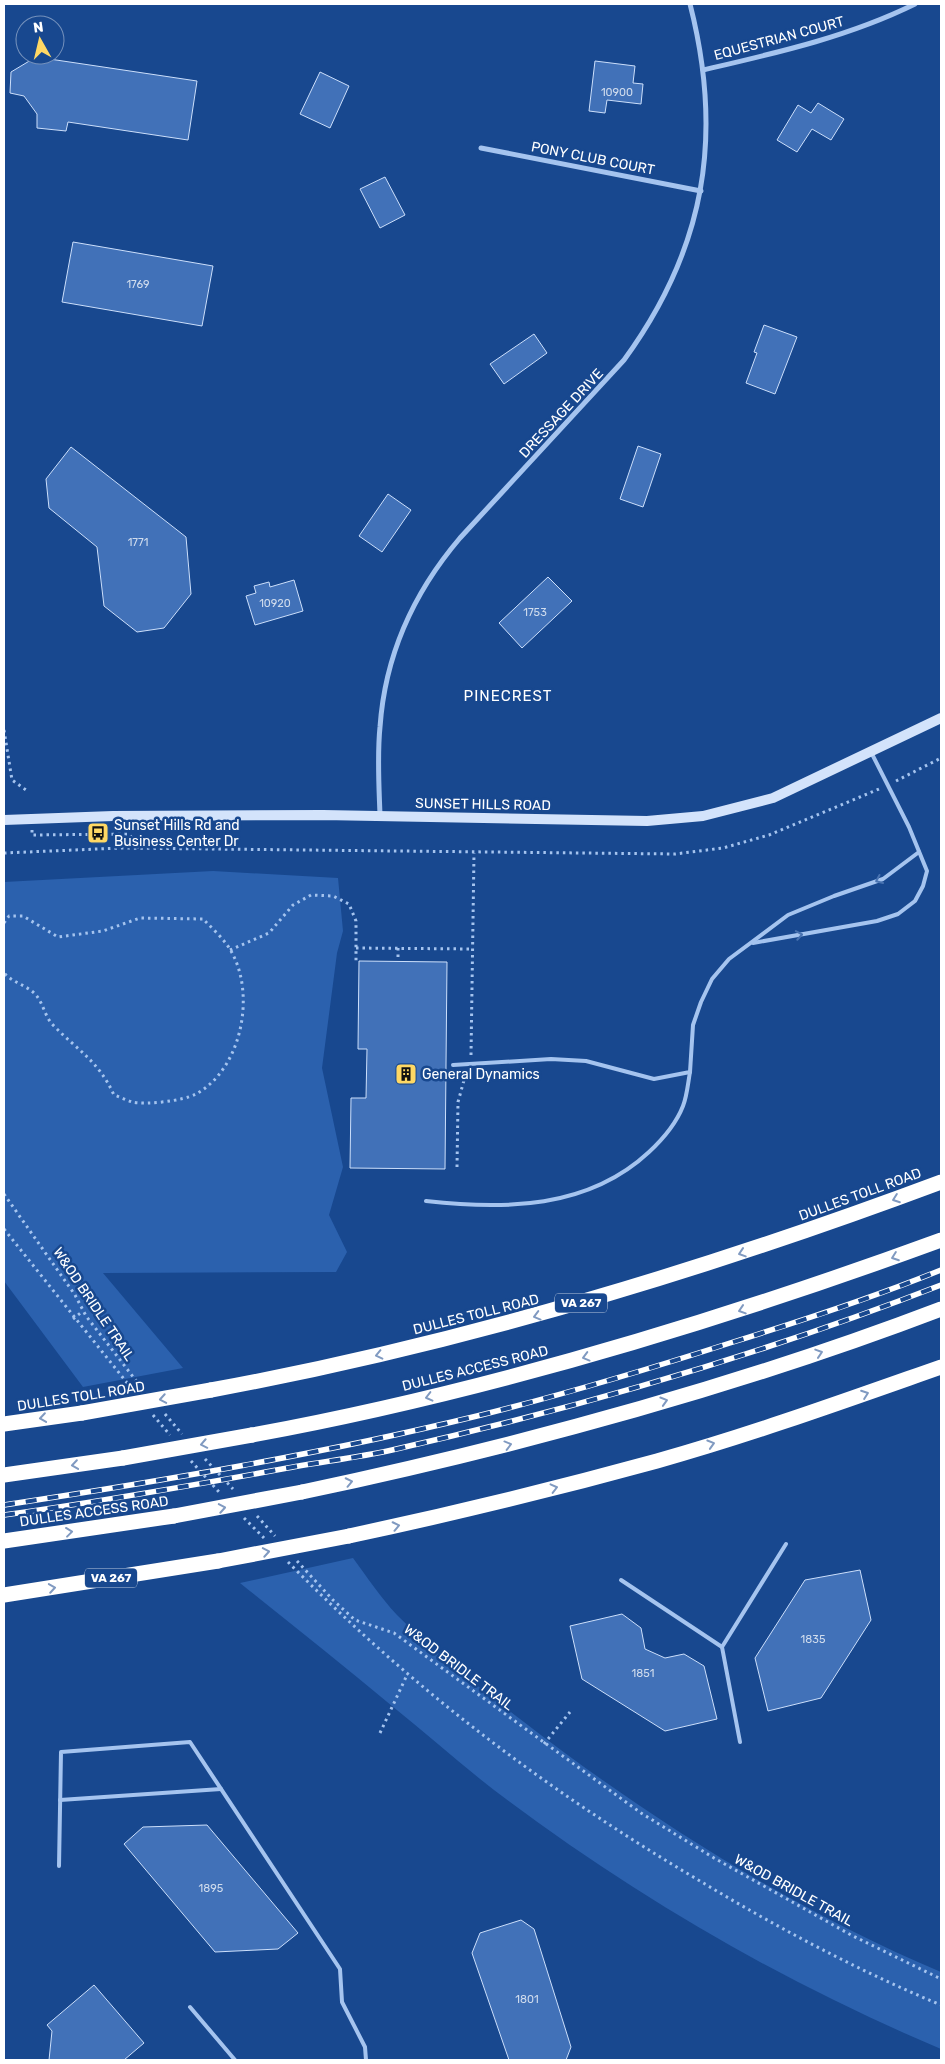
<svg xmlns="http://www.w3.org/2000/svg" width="945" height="2064" font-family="Rubik,sans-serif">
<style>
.green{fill:#2b61ae}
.building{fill:#4171b8;stroke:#ccdffb}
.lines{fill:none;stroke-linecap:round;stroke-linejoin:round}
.path{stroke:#a5c4ef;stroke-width:3;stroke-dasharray:2.5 4;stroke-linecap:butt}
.lane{stroke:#a5c4ef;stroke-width:4}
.street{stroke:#a5c4ef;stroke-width:5}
.secondary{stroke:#d3e3fb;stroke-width:10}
.highway{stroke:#fff;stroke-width:15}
.rail-casing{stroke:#fff;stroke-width:5.5}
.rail{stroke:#18488f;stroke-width:4;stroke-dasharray:11;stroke-linecap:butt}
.highway-bridge{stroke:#fff;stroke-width:15}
.oneway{stroke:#4973b1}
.oneway2{stroke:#809ac1}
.labels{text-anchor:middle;stroke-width:5;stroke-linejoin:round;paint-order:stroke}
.number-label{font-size:11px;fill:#d0dced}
.shield{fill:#18488f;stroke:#bac8dd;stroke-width:1}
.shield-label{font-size:12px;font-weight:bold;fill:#fff}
.street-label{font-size:14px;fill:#fff;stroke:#18488f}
.poi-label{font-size:14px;fill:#fff;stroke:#18488f;text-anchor:start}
.neighbourhood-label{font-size:15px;letter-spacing:1px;fill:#fff;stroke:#18488f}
</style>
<rect width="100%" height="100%" fill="#18488f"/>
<g class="green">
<polygon points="213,871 338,878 343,931 337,953 322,1068 343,1167 329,1215 347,1252 336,1272 103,1273 183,1368 83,1387 4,1281 4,882"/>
<path d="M353,1558C367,1577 381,1598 397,1615C436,1654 481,1689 524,1722C648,1818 796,1911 941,1972V2049C782,1982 632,1895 494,1790C459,1763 426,1733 392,1706C342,1664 291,1624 240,1583Z"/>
</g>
<g class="building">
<polygon points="36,57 197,81 188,140 68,122 66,131 37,128 37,114 24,96 10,93 11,72"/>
<polygon points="595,61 635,66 633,83 643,84 641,104 607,100 605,113 589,111"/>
<polygon points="320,72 349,86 330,128 300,114"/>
<polygon points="818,103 844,119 831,140 812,129 797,152 777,140 798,105 811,113"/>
<polygon points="385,177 405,215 380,228 360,189"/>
<polygon points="73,242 213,266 202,326 62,302"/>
<polygon points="764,325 797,337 775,394 746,383 757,353 754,352"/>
<polygon points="534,334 547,353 504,384 490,364"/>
<polygon points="638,446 661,454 643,507 620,499"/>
<polygon points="71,447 186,537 191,594 164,628 137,632 104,606 97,547 49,508 46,479"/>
<polygon points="388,494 411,510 382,552 359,536"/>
<polygon points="548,577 572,601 522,648 499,623"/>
<polygon points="294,580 303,611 255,625 246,596 256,593 254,586 269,582 270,587"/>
<polygon points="359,961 447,962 445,1169 350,1168 351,1098 366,1098 367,1049 358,1049"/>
<polygon points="860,1570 871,1620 821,1698 768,1711 755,1658 805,1580"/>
<polygon points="622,1614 641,1628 645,1649 665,1658 684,1654 704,1666 717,1719 665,1731 582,1679 570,1626"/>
<polygon points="207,1825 298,1933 278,1949 215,1952 124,1844 143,1827"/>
<polygon points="521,1920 534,1929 571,2047 566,2060 509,2060 472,1953 480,1933"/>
<polygon points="94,1985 144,2043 124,2060 49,2060 52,2031 47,2025"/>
</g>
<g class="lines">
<g class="path">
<polyline points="4,730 12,780 26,790"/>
<polyline points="896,781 941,758"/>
<polyline points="32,830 32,835 129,834 139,848"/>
<polyline points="4,853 121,848 675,854 723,848 769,835 879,789"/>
<path d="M4,923L9,916H23L58,937L103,931L140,918L203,919C212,928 224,939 231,951C256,994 242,1069 196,1094C183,1101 146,1105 132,1102C126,1100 120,1097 114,1095C98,1060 78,1051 53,1025C45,1017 43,1003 36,995C27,985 13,983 4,973"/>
<polyline points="356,948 473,949"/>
<polyline points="398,948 398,961"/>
<polyline points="230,950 269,933 293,905 311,895 333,896 349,904 356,921 356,962"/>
<polyline points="471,1055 474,853"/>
<polyline points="457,1167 458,1102 466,1073"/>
<polyline points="4,1194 75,1295 86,1316 141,1387"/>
<polyline points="4,1229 132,1389"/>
<polyline points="73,1319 83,1311"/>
<polyline points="165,1414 182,1434"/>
<polyline points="153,1415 170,1435"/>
<polyline points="205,1459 233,1489"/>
<polyline points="191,1461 219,1492"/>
<polyline points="257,1516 275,1536"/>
<polyline points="244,1518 264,1538"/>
<polyline points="297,1561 333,1600 355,1620 394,1633 641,1813 714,1858 851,1935 941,1979"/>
<path d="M288,1562C414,1690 546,1790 700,1881C778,1928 857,1970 941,2005"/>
<polyline points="380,1733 407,1675"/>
<polyline points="544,1744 570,1712"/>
</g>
<g class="lane">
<polyline points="753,943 877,921 898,914 915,901 923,886 927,871 909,827 871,752"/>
<polyline points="453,1065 551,1059 586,1061 654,1079 690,1072 693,1025 701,1002 712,979 729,959 788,915 834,896 883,879 919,852"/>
<path d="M426,1201C504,1210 588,1209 649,1152C663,1139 676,1124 683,1106C687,1096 688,1083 690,1072"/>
<polyline points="621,1580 722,1647"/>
<polyline points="740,1742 722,1647 786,1544"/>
<polyline points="60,1800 221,1789"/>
<polyline points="59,1866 61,1752 190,1742 340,1969 342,2002 365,2047 366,2060"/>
<polyline points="190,2007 235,2060"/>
</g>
<g class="street">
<path d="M703,70C776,53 848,37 915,4"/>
<polyline points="481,148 701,191"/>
<path d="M380,815C379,786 377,756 380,727C385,656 414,592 460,538L624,360C705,249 724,137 690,4"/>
</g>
<polyline class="secondary" points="4,820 113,816 323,815 647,821 703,816 773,798 941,718"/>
<g class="highway">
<path d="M211,1390C461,1344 703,1271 941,1182"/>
<polyline points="4,1424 82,1413"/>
<path d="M252,1435C487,1392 717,1322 941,1240"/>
<polyline points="4,1475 123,1458"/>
<path d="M302,1492C519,1446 734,1388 941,1309"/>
<path d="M349,1536C452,1514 555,1489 657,1461C753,1434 847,1400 941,1367"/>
<polyline points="4,1541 174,1516"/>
<polyline points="4,1595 218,1561"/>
</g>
<g class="rail-casing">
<g id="rail">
<path d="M4,1505C162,1481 321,1454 477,1416C562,1395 646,1370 730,1343C801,1321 872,1298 941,1270"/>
<path d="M4,1515C97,1502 189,1486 282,1469C319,1462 356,1458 392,1450C578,1408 763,1354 941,1285"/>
</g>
</g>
<use href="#rail" class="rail"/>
<g class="highway-bridge">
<polyline points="82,1413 211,1390"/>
<polyline points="123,1458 252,1435"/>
<polyline points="174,1516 302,1492"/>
<polyline points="218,1561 349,1536"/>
</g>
</g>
<defs><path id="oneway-chevron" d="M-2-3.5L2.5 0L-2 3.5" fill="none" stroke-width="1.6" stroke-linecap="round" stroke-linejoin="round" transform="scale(1.25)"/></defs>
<g class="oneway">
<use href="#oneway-chevron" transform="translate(879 880) rotate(156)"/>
<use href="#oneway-chevron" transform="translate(799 935) rotate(-10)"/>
</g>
<g class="oneway2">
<use href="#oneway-chevron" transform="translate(896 1199) rotate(160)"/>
<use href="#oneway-chevron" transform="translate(742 1253) rotate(162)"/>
<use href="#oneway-chevron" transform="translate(895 1257) rotate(160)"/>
<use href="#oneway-chevron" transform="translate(742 1310) rotate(162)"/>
<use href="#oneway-chevron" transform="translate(537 1316) rotate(165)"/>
<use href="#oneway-chevron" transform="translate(819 1353) rotate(-18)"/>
<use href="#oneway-chevron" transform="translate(379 1355) rotate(167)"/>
<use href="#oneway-chevron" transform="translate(586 1357) rotate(165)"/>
<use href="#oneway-chevron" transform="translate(865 1394) rotate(-20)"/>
<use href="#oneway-chevron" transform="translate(429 1397) rotate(166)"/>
<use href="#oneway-chevron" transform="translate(163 1399) rotate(170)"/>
<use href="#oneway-chevron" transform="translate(664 1401) rotate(-17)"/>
<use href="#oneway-chevron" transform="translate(43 1418) rotate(172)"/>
<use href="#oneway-chevron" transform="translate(204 1444) rotate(169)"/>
<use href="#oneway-chevron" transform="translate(711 1444) rotate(-17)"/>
<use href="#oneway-chevron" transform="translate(508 1445) rotate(-15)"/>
<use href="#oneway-chevron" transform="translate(75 1465) rotate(172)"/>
<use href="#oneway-chevron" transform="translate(349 1482) rotate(-12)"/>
<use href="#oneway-chevron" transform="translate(554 1488) rotate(-14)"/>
<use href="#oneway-chevron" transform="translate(222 1508) rotate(-10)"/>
<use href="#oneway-chevron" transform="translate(396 1526) rotate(-12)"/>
<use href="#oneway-chevron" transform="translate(69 1532) rotate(-7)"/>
<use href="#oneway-chevron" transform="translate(266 1552) rotate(-10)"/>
<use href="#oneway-chevron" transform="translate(52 1588) rotate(-9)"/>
</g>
<defs>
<g id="bus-square" transform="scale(1.125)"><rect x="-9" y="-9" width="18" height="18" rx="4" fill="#ffd864" stroke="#18488f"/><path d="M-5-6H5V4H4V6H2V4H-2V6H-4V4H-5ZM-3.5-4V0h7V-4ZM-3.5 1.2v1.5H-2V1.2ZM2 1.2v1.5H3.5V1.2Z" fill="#111"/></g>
<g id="building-square" transform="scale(1.125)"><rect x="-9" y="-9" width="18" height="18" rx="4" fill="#ffd864" stroke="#18488f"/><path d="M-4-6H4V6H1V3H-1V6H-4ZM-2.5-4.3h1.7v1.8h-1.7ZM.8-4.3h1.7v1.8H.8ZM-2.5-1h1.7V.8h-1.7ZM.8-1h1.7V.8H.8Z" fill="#111"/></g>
</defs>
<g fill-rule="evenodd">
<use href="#bus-square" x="98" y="833"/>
<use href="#building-square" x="406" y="1074"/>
</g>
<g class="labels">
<g class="number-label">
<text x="617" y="96">10900</text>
<text x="138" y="288">1769</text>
<text x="138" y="546">1771</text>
<text x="275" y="607">10920</text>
<text x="535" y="616">1753</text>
<text x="813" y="1643">1835</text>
<text x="643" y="1677">1851</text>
<text x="211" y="1892">1895</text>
<text x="527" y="2003">1801</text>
</g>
<g class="shield">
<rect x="555" y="1293.5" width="52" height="19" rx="4"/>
<rect x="85" y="1568.5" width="52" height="19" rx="4"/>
</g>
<g class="shield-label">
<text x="581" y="1307">VA 267</text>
<text x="111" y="1582">VA 267</text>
</g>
<g class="street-label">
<text transform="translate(779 38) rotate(-15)" y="5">EQUESTRIAN COURT</text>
<text transform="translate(593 158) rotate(11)" y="5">PONY CLUB COURT</text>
<text transform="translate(561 413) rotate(-47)" y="5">DRESSAGE DRIVE</text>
<text transform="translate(483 804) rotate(1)" y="5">SUNSET HILLS ROAD</text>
<text transform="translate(860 1194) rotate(-20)" y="5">DULLES TOLL ROAD</text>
<text transform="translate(94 1304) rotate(56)" y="5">W&amp;OD BRIDLE TRAIL</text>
<text transform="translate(476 1314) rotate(-14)" y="5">DULLES TOLL ROAD</text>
<text transform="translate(475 1368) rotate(-14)" y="5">DULLES ACCESS ROAD</text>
<text transform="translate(81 1396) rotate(-9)" y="5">DULLES TOLL ROAD</text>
<text transform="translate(94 1511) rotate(-8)" y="5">DULLES ACCESS ROAD</text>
<text transform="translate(459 1667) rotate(37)" y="5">W&amp;OD BRIDLE TRAIL</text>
<text transform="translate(794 1890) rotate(29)" y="5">W&amp;OD BRIDLE TRAIL</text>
</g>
<g class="poi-label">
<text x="114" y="830">Sunset Hills Rd and<tspan x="114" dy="16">Business Center Dr</tspan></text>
<text x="422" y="1079">General Dynamics</text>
</g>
<g class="neighbourhood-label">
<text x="508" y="701">PINECREST</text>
</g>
</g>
<rect width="945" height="2064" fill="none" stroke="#ffffff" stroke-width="10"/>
<g transform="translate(40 40) rotate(352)"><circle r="24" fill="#18488f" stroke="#7491bc"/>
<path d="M0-4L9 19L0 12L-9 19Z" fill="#ffd864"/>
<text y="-8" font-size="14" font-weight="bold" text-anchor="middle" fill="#ffffff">N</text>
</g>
</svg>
